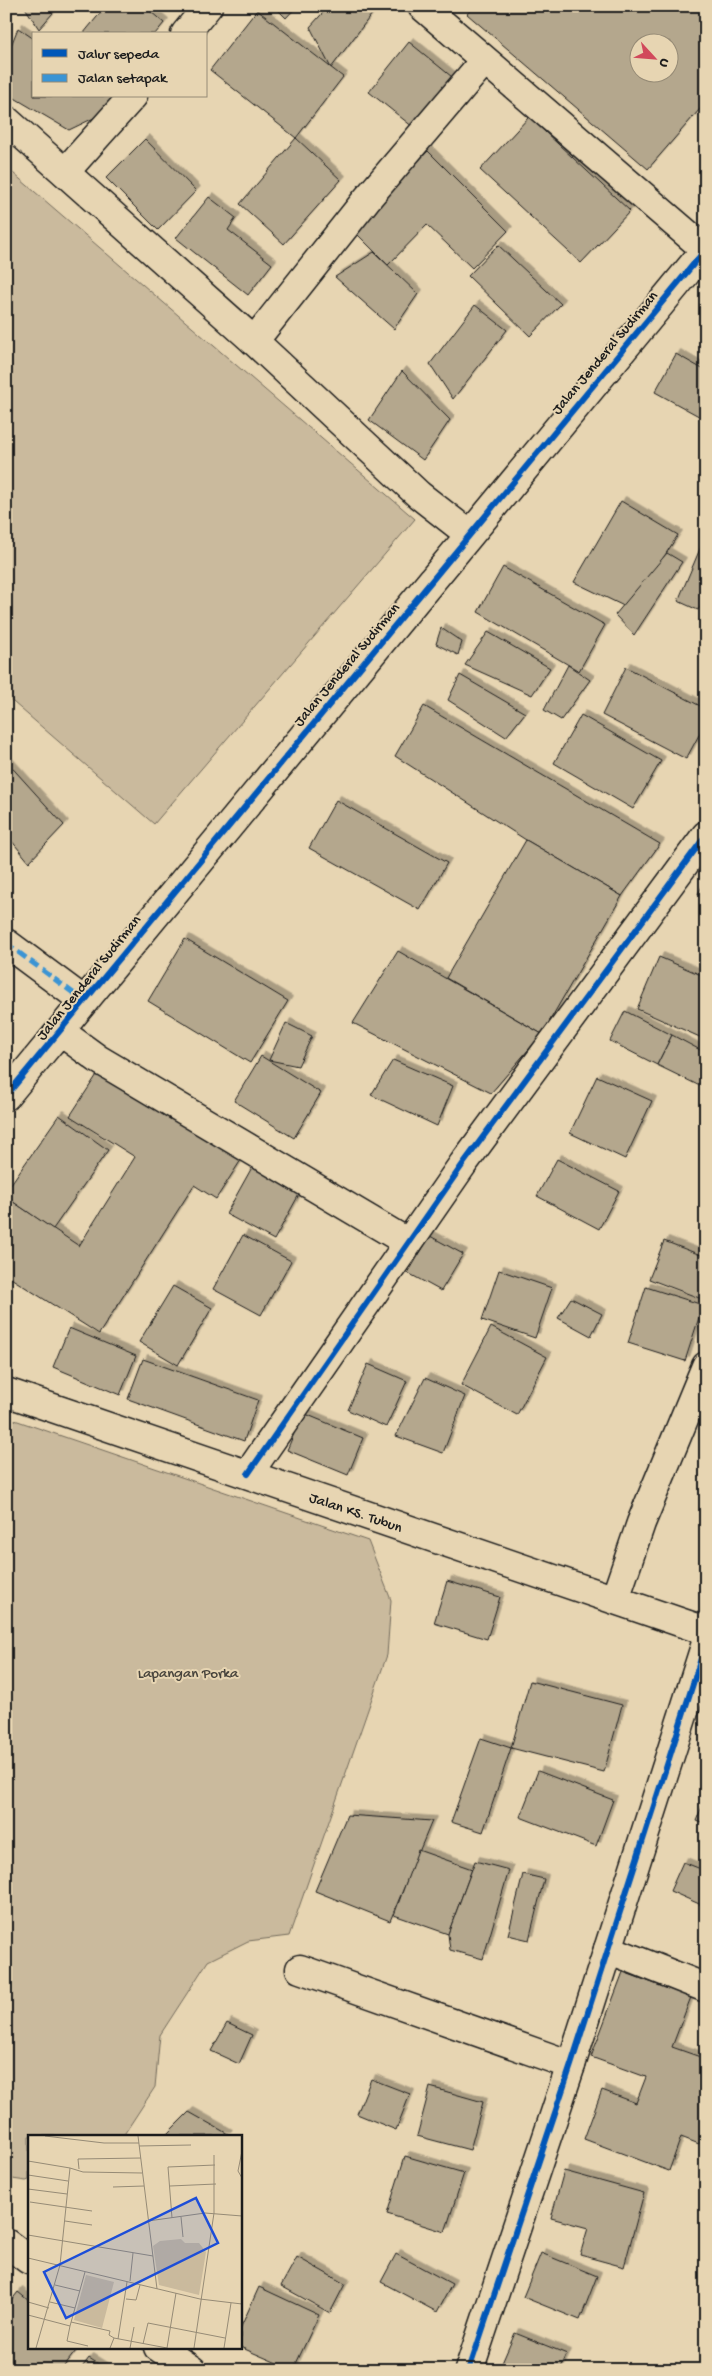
<svg xmlns="http://www.w3.org/2000/svg" width="712" height="2376" font-family="'Gochi Hand',sans-serif">
<style>
.green{fill:#caba9d;stroke:#736b5c}
.building{fill:#b4a78d;stroke:#1c1c1c;fill-rule:evenodd;filter:url(#shadow)}
.lines{fill:none;stroke-linecap:round;stroke-linejoin:round}
.minor-casing{stroke:#1c1c1c;stroke-width:31}
.major-casing{stroke:#1c1c1c;stroke-width:31}
.minor{stroke:#e7d5b2;stroke-width:28}
.major{stroke:#e7d5b2;stroke-width:28}
.quiet{stroke:#3a94d4;stroke-width:5;stroke-dasharray:10 5;stroke-linecap:butt}
.cycleway-casing{stroke:#e7d5b2;stroke-width:9}
.cycleway{stroke:#0057b8;stroke-width:6}
.labels{text-anchor:middle;stroke-width:4;stroke-linejoin:round;paint-order:stroke}
.street-label{font-size:15px;fill:#1c1c1c;stroke:#e7d5b2}
.park-label{font-size:15px;fill:#48443c;stroke:#e7d5b2}
.inset-road{fill:none;stroke:#968b76;stroke-width:1}
.view{fill:#1d4ed8;fill-opacity:0.15;stroke:#1d4ed8;stroke-width:2.5}
.inset-edge{fill:none;stroke:#1c1c1c;stroke-width:2.5}
</style>
<defs>
<filter id="shadow"><feDropShadow dx="4.5" dy="-4.5" stdDeviation="0" flood-color="#0004"/></filter>
</defs>
<rect width="100%" height="100%" fill="#e7d5b2"/>
<filter id="ink" filterUnits="userSpaceOnUse"><feTurbulence type="fractalNoise" baseFrequency=".02" numOctaves="2"/><feDisplacementMap in="SourceGraphic" scale="10" xChannelSelector="R" yChannelSelector="G"/><feConvolveMatrix kernelMatrix="1 2 1 2 8 2 1 2 1" color-interpolation-filters="sRGB"/></filter>
<g filter="url(#ink)">
<g class="green">
<polygon points="6,167 415,519 154,824 6,696"/>
<polygon points="6,1417 368,1541 391,1600 387,1655 289,1936 248,1941 208,1961 160,2035 155,2087 123,2136 29,2136 29,2180 26,2181 6,2178"/>
</g>
<g class="building">
<polygon points="24,6 59,6 39,29"/>
<polygon points="106,6 144,6 164,23 155,34 83,34"/>
<polygon points="274,6 297,6 286,18"/>
<polygon points="329,6 378,6 331,68 310,27"/>
<path d="M474,6H706V102L648,169L467,14ZM640,42H670V72H640Z"/>
<polygon points="257,10 343,77 296,138 210,70"/>
<polygon points="18,28 34,39 34,96 119,96 127,102 69,130 6,93 6,58"/>
<polygon points="409,42 457,81 418,131 369,92"/>
<polygon points="529,117 630,211 581,263 480,170"/>
<polygon points="296,138 341,180 284,244 240,204"/>
<polygon points="145,139 196,191 158,230 106,178"/>
<polygon points="428,151 508,231 472,268 427,225 388,265 352,229"/>
<polygon points="209,197 236,218 228,230 272,264 248,295 176,238"/>
<polygon points="498,245 561,304 530,336 468,276"/>
<polygon points="374,252 418,294 394,329 335,277"/>
<polygon points="475,305 507,330 453,399 430,364"/>
<polygon points="676,354 706,371 706,420 655,392"/>
<polygon points="402,371 450,420 423,460 369,420"/>
<polygon points="621,501 678,535 630,609 574,582"/>
<polygon points="705,537 706,598 698,610 678,601"/>
<polygon points="667,553 682,562 634,635 615,615"/>
<polygon points="503,567 605,625 579,671 478,612"/>
<polygon points="441,628 462,642 458,655 436,644"/>
<polygon points="488,632 550,668 532,695 465,665"/>
<polygon points="568,665 590,680 561,720 544,710"/>
<polygon points="626,667 706,709 706,722 686,759 602,715"/>
<polygon points="460,675 525,713 506,737 448,700"/>
<polygon points="424,706 660,844 622,896 526,840 395,756"/>
<polygon points="581,715 661,761 633,809 554,763"/>
<polygon points="6,761 64,825 29,862 6,834"/>
<polygon points="336,800 447,863 420,910 309,848"/>
<polygon points="526,840 622,896 542,1034 446,978"/>
<polygon points="706,878 706,898 698,894"/>
<polygon points="185,939 288,1001 250,1063 148,1001"/>
<polygon points="398,951 542,1034 491,1093 353,1023"/>
<polygon points="659,957 706,977 706,1028 702,1038 637,1009"/>
<polygon points="625,1011 672,1035 657,1065 610,1041"/>
<polygon points="286,1023 312,1036 298,1066 269,1060"/>
<polygon points="672,1035 706,1053 706,1089 657,1065"/>
<polygon points="261,1056 321,1093 294,1138 234,1101"/>
<polygon points="393,1060 453,1086 437,1126 371,1095"/>
<polygon points="100,1070 241,1160 216,1199 194,1185 99,1334 6,1275 6,1197 79,1246 135,1157 70,1116"/>
<polygon points="597,1076 652,1101 625,1159 570,1133"/>
<polygon points="59,1115 108,1150 53,1229 6,1197 6,1191"/>
<polygon points="557,1159 619,1191 599,1229 537,1196"/>
<polygon points="255,1162 302,1189 274,1240 226,1214"/>
<polygon points="243,1235 291,1261 261,1315 213,1289"/>
<polygon points="430,1236 463,1254 441,1291 408,1273"/>
<polygon points="664,1241 706,1257 706,1291 702,1299 649,1279"/>
<polygon points="499,1270 552,1288 535,1338 482,1320"/>
<polygon points="173,1286 212,1308 178,1365 139,1342"/>
<polygon points="646,1287 703,1305 685,1361 628,1343"/>
<polygon points="571,1298 602,1314 591,1336 558,1318"/>
<polygon points="491,1327 547,1357 517,1415 461,1385"/>
<polygon points="69,1328 136,1356 120,1395 53,1367"/>
<polygon points="143,1359 258,1400 244,1441 128,1399"/>
<polygon points="368,1364 407,1381 386,1427 348,1410"/>
<polygon points="425,1378 465,1396 443,1453 396,1436"/>
<polygon points="303,1413 363,1438 348,1475 287,1450"/>
<polygon points="447,1581 500,1597 487,1639 434,1623"/>
<polygon points="530,1681 622,1705 604,1772 511,1748"/>
<polygon points="481,1738 511,1748 483,1832 451,1822"/>
<polygon points="538,1771 613,1800 596,1846 520,1817"/>
<polygon points="706,1797 706,1825 696,1821"/>
<polygon points="347,1815 432,1821 390,1921 315,1891"/>
<polygon points="418,1850 472,1869 448,1934 394,1915"/>
<polygon points="475,1861 509,1870 483,1959 450,1950 448,1934"/>
<polygon points="683,1862 706,1871 706,1907 670,1891"/>
<polygon points="523,1874 544,1879 529,1940 508,1935"/>
<polygon points="623,1972 691,1997 672,2047 706,2059 706,2125 699,2144 681,2137 669,2171 584,2139 602,2090 636,2103 646,2077 591,2057"/>
<polygon points="227,2023 252,2035 239,2064 211,2051"/>
<polygon points="371,2079 410,2094 396,2130 357,2114"/>
<polygon points="430,2087 483,2102 470,2150 417,2136"/>
<polygon points="189,2112 228,2134 226,2136 165,2136"/>
<polygon points="405,2156 464,2173 445,2232 387,2214"/>
<polygon points="564,2171 644,2193 624,2267 580,2255 588,2228 551,2218"/>
<polygon points="541,2253 597,2276 580,2320 523,2297"/>
<polygon points="396,2254 452,2284 437,2312 381,2282"/>
<polygon points="297,2257 345,2284 330,2313 281,2286"/>
<polygon points="259,2287 319,2315 293,2370 240,2347 240,2329"/>
<polygon points="18,2292 29,2301 29,2347 79,2347 61,2370 6,2370 6,2307"/>
<polygon points="515,2333 567,2354 560,2370 499,2370"/>
<polygon points="89,2358 108,2370 80,2370"/>
</g>
<g class="lines">
<g class="minor-casing">
<g id="minor">
<polyline points="422,6 706,250"/>
<polyline points="185,34 208,6"/>
<polyline points="6,120 254,341 419,495 469,534"/>
<polyline points="65,172 133,96"/>
<polyline points="254,341 366,200 484,61"/>
<polyline points="6,943 84,1001"/>
<polyline points="61,1032 98,1059 407,1242"/>
<path id="s1" d="M6,1392L706,1631"/>
<polyline points="248,1474 463,1164 706,835"/>
<polyline points="615,1599 641,1523 706,1366"/>
<polyline points="608,1949 706,1988"/>
<polyline points="300,1969 571,2065"/>
<polyline points="6,2243 29,2260"/>
<polyline points="158,2347 192,2370"/>
<polyline points="469,2370 571,2065 706,1643"/>
</g>
</g>
<g class="major-casing">
<polyline id="major" points="6,1096 706,249"/>
</g>
<use href="#minor" class="minor"/>
<use href="#major" class="major"/>
<polyline class="quiet" points="6,943 84,1001"/>
<g class="cycleway-casing">
<g id="cycleway">
<polyline points="6,1096 706,249"/>
<polyline points="248,1474 463,1164 706,835"/>
<polyline points="469,2370 571,2065 706,1643"/>
</g>
</g>
<use href="#cycleway" class="cycleway"/>
</g>
</g>
<g class="labels">
<g class="street-label">
<text transform="translate(604 352) rotate(-50)" y="5">Jalan Jenderal Sudirman</text>
<text transform="translate(346 664) rotate(-50)" y="5">Jalan Jenderal Sudirman</text>
<text transform="translate(88 977) rotate(-51)" y="5">Jalan Jenderal Sudirman</text>
<text dy="5" stroke="none"><textPath href="#s1" startOffset="370">Jalan KS. Tubun</textPath></text>
</g>
<g class="park-label">
<text x="188" y="1677">Lapangan Porka</text>
</g>
</g>
<g transform="translate(28 2135)">
<rect width="214" height="214" fill="#e7d5b2"/>
<path d="M153,104L157,108H171L178,117L171,160L131,150L125,111L132,106ZM58,140L86,147L74,193L46,185Z" fill="#caba9d"/>
<path class="inset-road" d="M17,1L76,8H111M110,1L129,154M111,11L163,10M214,16L210,36L214,43M0,26L42,33M51,34L50,24L113,23M0,40L40,46M142,51L188,49M85,52L116,51M0,54L39,59M2,67L64,76M153,82L155,102M144,83L140,32L187,30M37,86L64,90M120,86L177,78L214,81M0,100L125,121M0,123L172,164L214,169M102,146L105,118M27,150L52,156M98,164L108,165L112,150M0,167L21,173M22,167L47,173M0,180L42,191L57,137M43,187L82,196L81,200L86,203M42,191L39,206L60,211M90,204L99,147M115,209L120,188L197,203M8,213L32,130L42,33L55,37L114,38M82,213L86,203L139,213M102,213L106,192M139,213L148,158M166,213L186,78V20M196,213L203,168"/>
<path class="view" d="M168,63L190,108L38,183L16,137Z"/>
<rect width="214" height="214" class="inset-edge"/>
</g>
<rect width="712" height="2376" fill="none" stroke="#e7d5b2" stroke-width="25"/>
<rect x="12" y="12" width="687" height="2351" fill="none" stroke="#1c1c1c" stroke-width="2" filter="url(#ink)"/>
<rect x="32" y="32" width="175" height="65" fill="#e7d5b2" stroke="#968b76"/>
<rect x="42" y="49" width="25" height="8" fill="#0057b8" stroke="#968b76"/>
<text x="78" y="58" font-size="15" fill="#1c1c1c">Jalur sepeda</text>
<rect x="42" y="74" width="25" height="8" fill="#3a94d4" stroke="#968b76"/>
<text x="78" y="82" font-size="15" fill="#1c1c1c">Jalan setapak</text>
<g transform="translate(654 58) rotate(116)"><circle r="24" fill="#e7d5b2" stroke="#968b76"/>
<path d="M0-4L9 19L0 12L-9 19Z" fill="#d1495b"/>
<text y="-8" font-size="14" font-weight="bold" text-anchor="middle" fill="#1c1c1c">U</text>
</g>
</svg>
